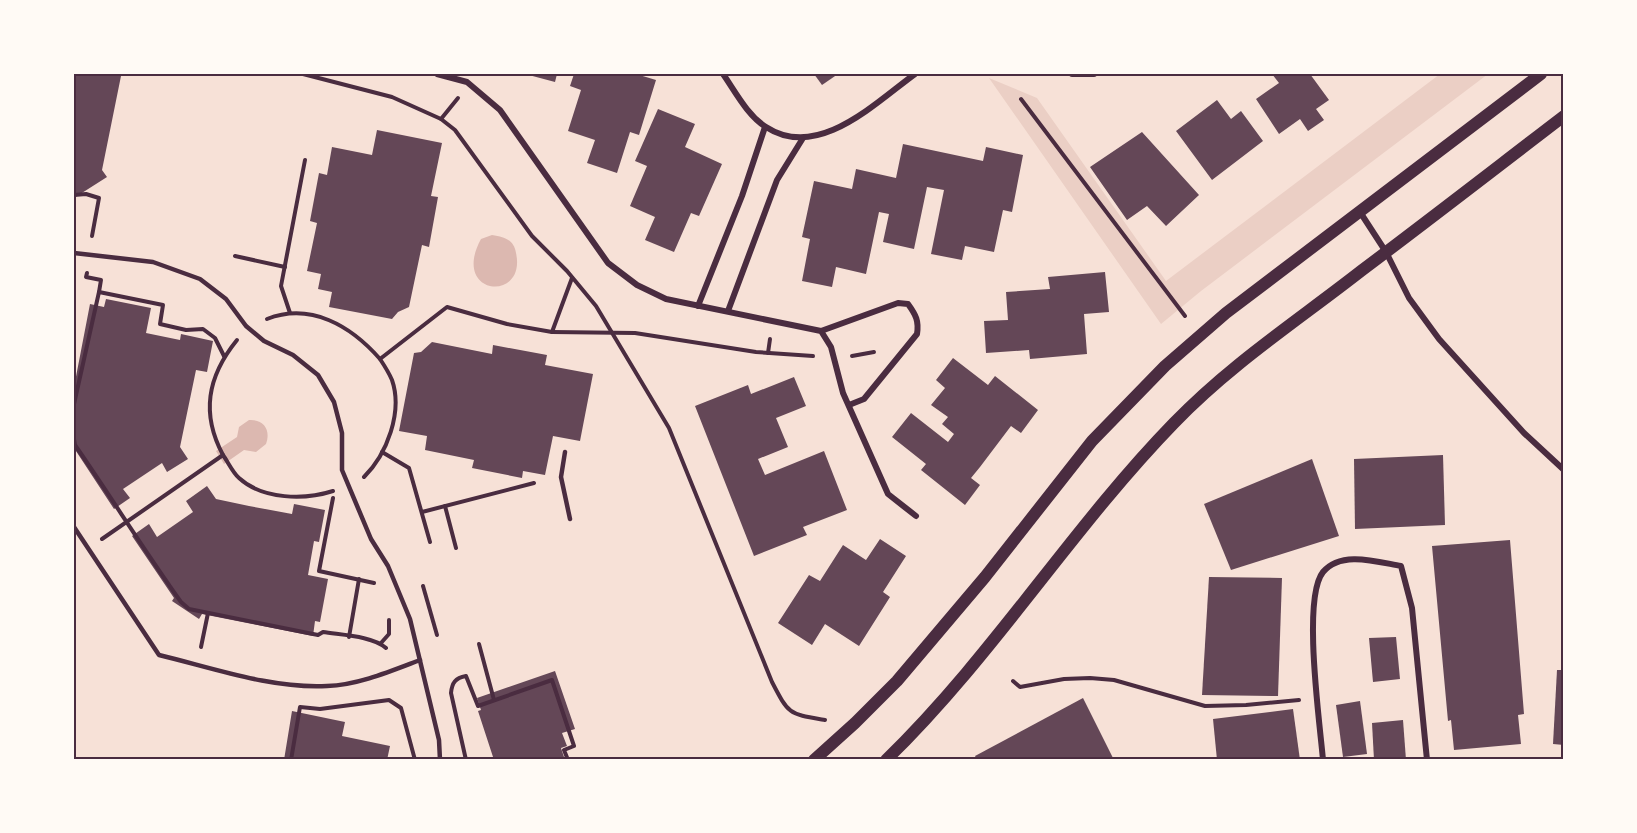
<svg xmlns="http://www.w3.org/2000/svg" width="1637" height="833" font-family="Cabin,sans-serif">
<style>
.green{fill:#ebcfc5}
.water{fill:#dcb8b0}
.building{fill:#644757}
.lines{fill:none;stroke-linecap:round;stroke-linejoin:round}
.path{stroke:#4a2c40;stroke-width:4}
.service{stroke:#4a2c40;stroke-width:4.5}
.minor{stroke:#4a2c40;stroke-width:6}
.secondary{stroke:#4a2c40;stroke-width:12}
.neatline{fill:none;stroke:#4a2c40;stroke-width:2}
</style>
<rect width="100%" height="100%" fill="#f7e1d7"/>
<polygon class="green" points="1440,74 1488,74 1201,291 1161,324 989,78 1037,98 1166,281"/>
<g class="water">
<path d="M492,235C505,237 514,240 516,253C527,303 450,296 481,239Z"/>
<path d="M249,420C264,419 271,430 266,444L256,452L244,450L224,464L216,451L237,437L239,427Z"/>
</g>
<g class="building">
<polygon points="74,74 121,76 102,170 107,177 74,198"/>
<polygon points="525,74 557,74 555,82"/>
<polygon points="574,74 636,74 656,80 639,135 630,132 617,173 587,163 595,140 568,131 581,90 570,86"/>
<polygon points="814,74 838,74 822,85"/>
<polygon points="1272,74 1310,74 1329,100 1316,109 1324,120 1308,131 1300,119 1279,134 1256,99 1279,83"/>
<polygon points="1217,100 1231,119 1241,111 1263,141 1212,180 1176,131"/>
<polygon points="658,109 695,124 685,147 722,164 699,216 691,213 674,252 645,240 655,217 630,206 647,166 635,161"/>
<polygon points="377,130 442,143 431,196 438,197 429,247 422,245 409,307 398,312 392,319 329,307 332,292 318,289 321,274 307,271 317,223 310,221 319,173 327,175 332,147 372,155"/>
<polygon points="1142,132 1199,195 1166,226 1147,206 1127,220 1090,167"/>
<polygon points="903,144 983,161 986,147 1023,155 1012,212 1003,210 994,252 965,246 962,260 931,254 944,190 927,187 914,249 883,242 889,214 879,212 866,274 836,267 832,287 802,281 810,239 802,237 814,181 852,189 856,169 896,178"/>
<polygon points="1105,272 1109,312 1084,314 1087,354 1030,359 1029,350 986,353 984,321 1008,320 1006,292 1050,289 1048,277"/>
<polygon points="106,299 151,308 146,333 180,340 181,334 213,341 207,372 196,370 180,447 188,459 167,472 162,463 123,489 130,498 114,509 74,448 74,387 90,304 104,307"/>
<polygon points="432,342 492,354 493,345 547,355 545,365 593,374 580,441 553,436 545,475 523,471 522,478 472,468 474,460 425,450 427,436 399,431 414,353 421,352"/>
<polygon points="953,358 988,385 995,376 1038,410 1021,433 1011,426 980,467 971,478 980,485 965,505 921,470 926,464 892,437 911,413 948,442 954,434 942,424 948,417 931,405 945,388 936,380"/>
<polygon points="794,377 806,406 776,418 788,447 758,459 765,475 824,451 847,510 803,527 807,535 754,556 695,406 748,385 751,394"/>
<polygon points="1443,455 1445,525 1355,529 1354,459"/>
<polygon points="1312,459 1339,536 1231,570 1204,504"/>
<polygon points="207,486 216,499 249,506 292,514 294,504 325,510 319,542 314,541 308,575 328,579 320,622 315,621 313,636 202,614 199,619 172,601 174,598 132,536 149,524 157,537 193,512 186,501"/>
<polygon points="880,539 906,556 883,592 890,597 859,646 825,624 812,645 778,623 809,575 820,581 843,545 866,560"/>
<polygon points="1510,540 1524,714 1518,715 1521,744 1454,750 1451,720 1448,721 1432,546"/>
<polygon points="1209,577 1282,578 1278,696 1202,695"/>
<polygon points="1396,637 1400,679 1373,682 1369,638"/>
<polygon points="1557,670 1564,670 1564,745 1553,744"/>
<polygon points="555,671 575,729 562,733 567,746 561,748 565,760 494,760 478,711 481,710 477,698"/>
<polygon points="1083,698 1114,760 977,760 975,756"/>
<polygon points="1360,701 1367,754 1343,757 1336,705"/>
<polygon points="1293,709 1300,760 1217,760 1213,719"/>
<polygon points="292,711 345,722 342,736 390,746 387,760 284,760"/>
<polygon points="1403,720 1406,760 1374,760 1372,723"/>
</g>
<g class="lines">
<g class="path">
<path d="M303,74L392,97L441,119L455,130L532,236L567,271L596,306L669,428L772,682C789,715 789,714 825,720"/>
<polyline points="1021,99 1185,316"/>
<polyline points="441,119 458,98"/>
<polyline points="74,195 86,194 99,198 92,236"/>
<polyline points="235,256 285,267"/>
<polyline points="87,273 86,277 101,280 99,292"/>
<polyline points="290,313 281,286 305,160"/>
<path d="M267,319C311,302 351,326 380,359"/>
<polyline points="552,332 635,333 756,352 813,356"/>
<polyline points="768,353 770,339"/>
<polyline points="852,356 874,352"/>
<polyline points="74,404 99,292 163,305 160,324 186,330 203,329 215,338 224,356"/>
<path d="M74,439L75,445C111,497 144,550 181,602L189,609L318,635L323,632C341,635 373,636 386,648"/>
<polyline points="382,452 409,468 430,542"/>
<path d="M223,455C201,414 207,377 237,340"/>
<path d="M364,477C387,454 403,412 392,380C389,373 384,365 380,359L447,307L507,324L552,332L572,278"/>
<polyline points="333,498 319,571 374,583"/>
<polyline points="445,506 456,548"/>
<polyline points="422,512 534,483"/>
<path d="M102,539L223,455C228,462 233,473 239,478C263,500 305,500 333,491"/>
<polyline points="423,586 437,635"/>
<polyline points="349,637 359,579"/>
<polyline points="381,643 389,634 389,620"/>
<polyline points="479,644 494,700"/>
<polyline points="201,647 208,613"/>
<polyline points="1013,681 1020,687 1064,679 1090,678 1114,680 1205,706 1246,705 1299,700"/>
<polyline points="291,760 300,707 320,709 389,700 401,708 415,760"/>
<path d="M466,760L451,693C452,683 455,678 466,676L478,706L552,680L574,746L564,750L568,760"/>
</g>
<g class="service">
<polyline points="74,253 153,262 200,279 226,299 246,326 264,341 293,355 318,375 334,402 342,433 342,470 371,539 388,566 410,619 439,740 440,760"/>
<polyline points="565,452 561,477 570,519"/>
<path d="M74,527L159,655C213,668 272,689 327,686C358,685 391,671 420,660"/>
</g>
<g class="minor">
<polyline points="437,74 467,82 500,110 608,263 637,285 666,299 821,331 831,347 843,393 888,494 916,516"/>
<path d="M723,74C735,91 747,115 766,127C818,161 875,103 915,74"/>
<polyline points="1072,74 1094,74"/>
<polyline points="1360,212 1386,252 1409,298 1439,339 1524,433 1564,470"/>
<polyline points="698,306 742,196 765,127"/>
<polyline points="728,311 777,180 803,138"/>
<path d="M821,331L898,303L908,304C916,315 919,321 917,334L864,399L849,405"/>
<path d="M1323,760C1320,724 1302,598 1323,572C1341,550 1378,562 1401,566L1412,608L1427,760"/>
</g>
<g class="secondary">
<polyline points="814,760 855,723 897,681 985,577 1092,441 1165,366 1226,313 1541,74"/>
<path d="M886,760C993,656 1071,529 1174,423C1231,364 1297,321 1361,271C1429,220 1496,168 1564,116"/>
</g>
</g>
<rect width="1637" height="833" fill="none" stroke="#fffaf5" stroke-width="150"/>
<rect x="75" y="75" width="1487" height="683" class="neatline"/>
</svg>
